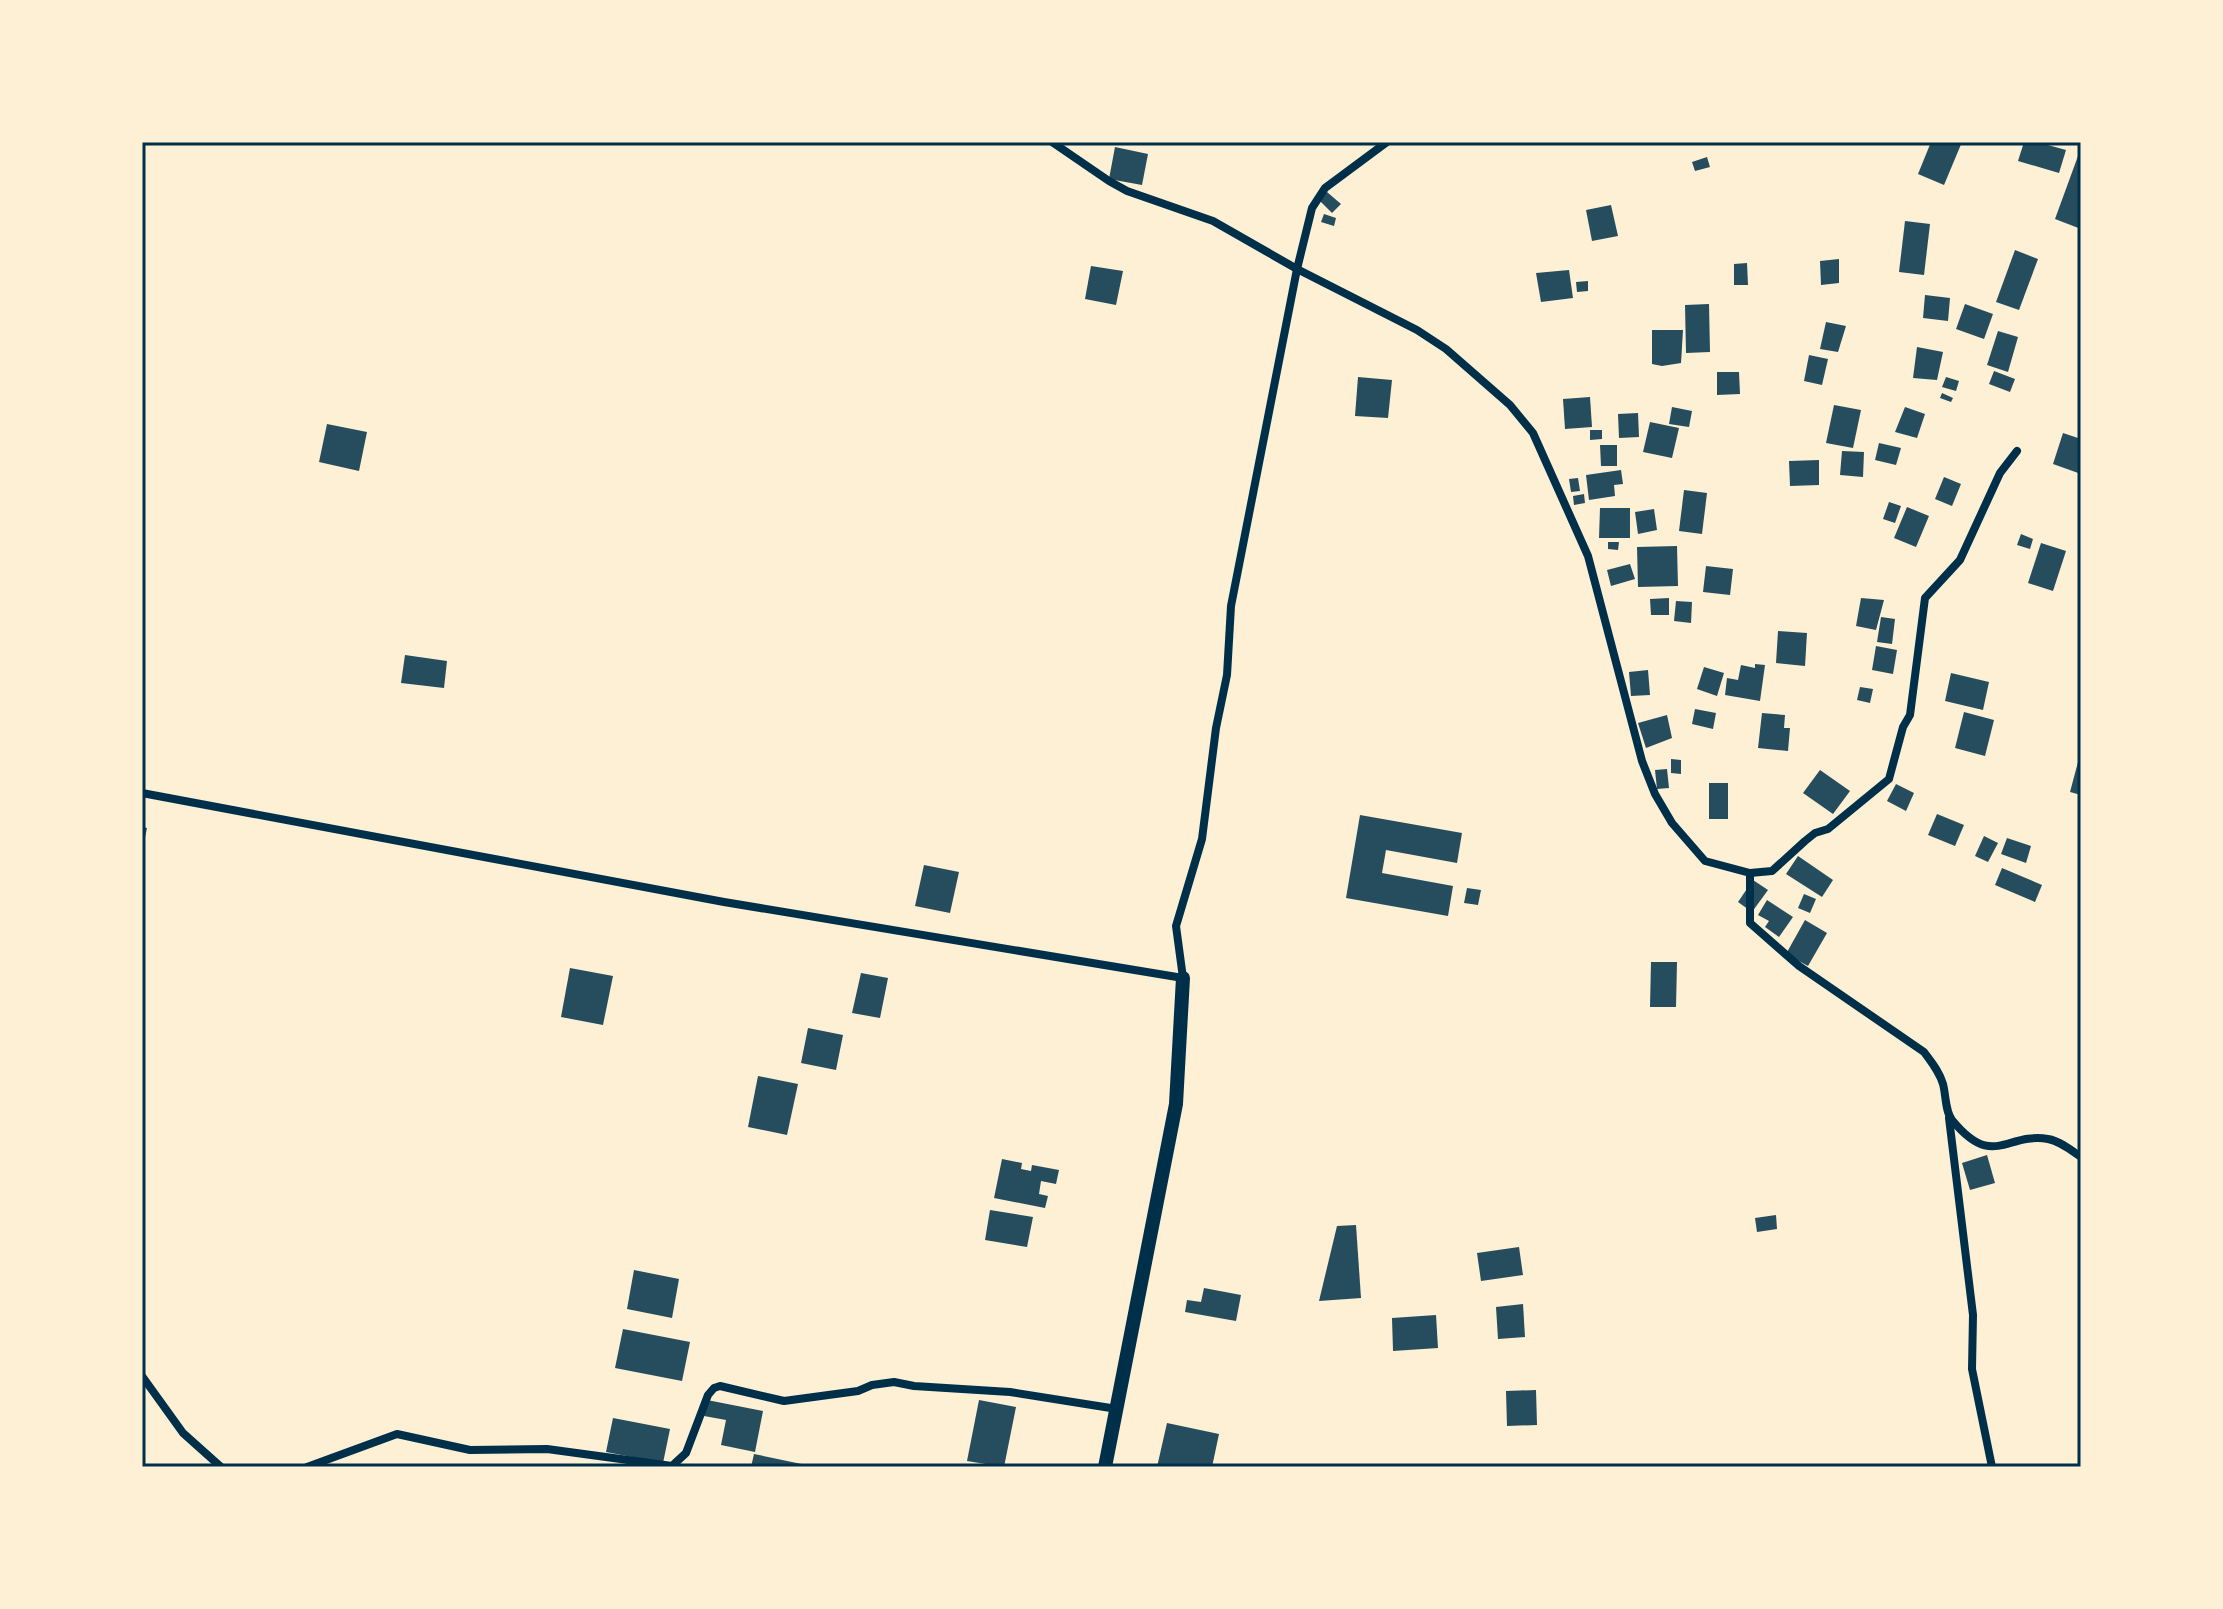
<svg xmlns="http://www.w3.org/2000/svg" width="2223" height="1609" font-family="'Public Sans',sans-serif">
<style>
.building{fill:#264d5e}
.lines{fill:none;stroke-linecap:round;stroke-linejoin:round}
.minor{stroke:#003049;stroke-width:8}
.tertiary{stroke:#003049;stroke-width:14}
.neatline{fill:none;stroke:#003049;stroke-width:3}
</style>
<rect width="100%" height="100%" fill="#fdf0d5"/>
<g class="building">
<polygon points="1931,142 1962,142 1944,185 1918,174"/>
<polygon points="2024,142 2037,142 2066,150 2059,173 2018,161"/>
<polygon points="1115,147 1148,154 1142,185 1109,179"/>
<polygon points="2078,156 2081,157 2081,229 2055,219"/>
<polygon points="1707,157 1710,167 1695,171 1692,162"/>
<polygon points="1327,192 1341,204 1332,213 1319,200"/>
<polygon points="1611,205 1618,236 1592,241 1586,210"/>
<polygon points="1324,214 1336,218 1334,226 1321,222"/>
<polygon points="1905,221 1930,224 1924,275 1899,272"/>
<polygon points="2015,250 2038,259 2019,310 1996,302"/>
<polygon points="1839,259 1839,283 1821,285 1820,261"/>
<polygon points="1747,263 1748,285 1734,285 1734,264"/>
<polygon points="1091,266 1123,271 1116,305 1085,299"/>
<polygon points="1569,270 1573,298 1541,302 1536,273"/>
<polygon points="1588,281 1588,291 1577,292 1576,282"/>
<polygon points="1925,295 1950,298 1948,321 1923,318"/>
<polygon points="1709,304 1710,352 1686,353 1685,305"/>
<polygon points="1965,304 1993,314 1984,339 1956,329"/>
<polygon points="1826,322 1846,326 1838,352 1820,349"/>
<polygon points="1652,330 1683,330 1681,363 1662,366 1652,364"/>
<polygon points="1998,331 2018,337 2008,372 1987,365"/>
<polygon points="1917,347 1943,352 1937,380 1913,378"/>
<polygon points="1809,355 1828,359 1822,385 1804,381"/>
<polygon points="1994,371 2015,379 2010,392 1989,384"/>
<polygon points="1717,372 1739,372 1740,394 1717,395"/>
<polygon points="1358,377 1392,380 1388,418 1355,416"/>
<polygon points="1946,377 1959,381 1956,391 1942,387"/>
<polygon points="1942,393 1953,398 1951,402 1940,398"/>
<polygon points="1590,397 1592,427 1565,429 1563,399"/>
<polygon points="1834,405 1861,410 1853,448 1826,443"/>
<polygon points="1672,407 1692,411 1689,427 1669,424"/>
<polygon points="1905,407 1925,414 1917,438 1895,432"/>
<polygon points="1638,413 1639,437 1619,438 1618,414"/>
<polygon points="1650,422 1679,428 1672,458 1643,452"/>
<polygon points="327,424 367,432 359,471 319,462"/>
<polygon points="1590,430 1602,430 1602,439 1590,440"/>
<polygon points="2063,433 2081,439 2081,474 2053,464"/>
<polygon points="1879,443 1901,448 1896,465 1875,460"/>
<polygon points="1600,445 1617,445 1617,466 1601,466"/>
<polygon points="1842,451 1864,452 1863,477 1840,475"/>
<polygon points="1819,460 1819,485 1790,486 1789,461"/>
<polygon points="1621,470 1623,484 1614,485 1615,496 1589,500 1586,475"/>
<polygon points="1944,477 1961,484 1952,506 1935,499"/>
<polygon points="1578,478 1580,491 1571,492 1569,479"/>
<polygon points="1684,490 1707,493 1702,534 1679,531"/>
<polygon points="1584,494 1585,503 1574,505 1573,496"/>
<polygon points="1889,502 1901,506 1895,523 1883,519"/>
<polygon points="1907,507 1929,516 1916,547 1894,538"/>
<polygon points="1600,508 1630,508 1630,538 1599,538"/>
<polygon points="1654,509 1657,530 1638,534 1635,512"/>
<polygon points="2021,534 2033,539 2030,549 2017,545"/>
<polygon points="1608,542 1619,542 1618,550 1608,549"/>
<polygon points="2041,543 2066,551 2053,591 2028,583"/>
<polygon points="1677,546 1678,586 1638,587 1637,547"/>
<polygon points="1630,564 1635,579 1611,586 1607,570"/>
<polygon points="1706,566 1733,569 1730,595 1703,592"/>
<polygon points="1669,598 1669,615 1651,615 1650,599"/>
<polygon points="1861,598 1884,600 1876,630 1856,626"/>
<polygon points="1676,601 1692,602 1691,623 1674,621"/>
<polygon points="1881,617 1895,619 1892,644 1877,642"/>
<polygon points="1778,631 1807,633 1805,666 1776,663"/>
<polygon points="1876,646 1897,650 1893,674 1872,670"/>
<polygon points="405,655 447,661 444,688 401,683"/>
<polygon points="1755,664 1765,665 1760,701 1725,695 1727,678 1738,680 1741,665 1755,668"/>
<polygon points="1704,667 1724,673 1717,696 1697,689"/>
<polygon points="1648,670 1650,695 1631,696 1629,672"/>
<polygon points="1951,673 1989,682 1983,710 1945,701"/>
<polygon points="1860,687 1873,689 1870,703 1857,700"/>
<polygon points="1695,709 1716,713 1713,729 1692,724"/>
<polygon points="1964,712 1994,720 1985,756 1955,748"/>
<polygon points="1762,713 1785,715 1784,728 1790,728 1788,751 1758,748"/>
<polygon points="1667,715 1672,738 1646,748 1638,723"/>
<polygon points="1671,759 1681,760 1681,774 1671,773"/>
<polygon points="2078,762 2081,763 2081,795 2070,792"/>
<polygon points="1667,769 1669,788 1657,789 1655,770"/>
<polygon points="1820,770 1850,791 1833,814 1803,793"/>
<rect x="1709" y="783" width="19" height="36"/>
<polygon points="1896,784 1914,793 1906,811 1887,801"/>
<polygon points="1937,814 1964,825 1955,846 1928,835"/>
<polygon points="1360,815 1462,833 1457,863 1386,850 1382,873 1453,886 1448,916 1346,898"/>
<polygon points="142,827 147,828 143,847 142,847"/>
<polygon points="1984,836 1998,843 1988,862 1975,856"/>
<polygon points="2007,838 2031,846 2026,863 2001,854"/>
<polygon points="1798,856 1833,880 1822,897 1786,874"/>
<polygon points="924,865 959,872 950,913 915,906"/>
<polygon points="2002,868 2042,885 2035,902 1995,885"/>
<polygon points="1753,880 1768,890 1752,912 1738,902"/>
<polygon points="1467,888 1481,890 1478,905 1464,903"/>
<polygon points="1804,894 1816,899 1810,913 1798,908"/>
<polygon points="1767,900 1793,917 1779,937 1765,927 1769,921 1758,915"/>
<polygon points="1805,920 1827,933 1808,966 1786,954"/>
<polygon points="1651,962 1677,962 1676,1007 1650,1007"/>
<polygon points="570,968 613,976 603,1025 561,1017"/>
<polygon points="861,973 888,978 880,1018 852,1013"/>
<polygon points="808,1028 843,1035 836,1070 801,1063"/>
<polygon points="758,1076 798,1084 787,1135 748,1127"/>
<polygon points="1987,1155 1995,1183 1970,1190 1962,1163"/>
<polygon points="1002,1159 1022,1163 1021,1169 1031,1171 1032,1165 1059,1170 1056,1184 1041,1181 1039,1194 1048,1196 1045,1208 994,1198"/>
<polygon points="990,1210 1033,1217 1027,1247 985,1240"/>
<polygon points="1776,1215 1777,1229 1757,1232 1755,1218"/>
<polygon points="1356,1225 1361,1298 1319,1301 1337,1226"/>
<polygon points="1519,1247 1523,1275 1481,1281 1477,1253"/>
<polygon points="634,1270 679,1279 672,1318 627,1309"/>
<polygon points="1204,1288 1241,1295 1236,1321 1185,1312 1187,1300 1201,1302"/>
<polygon points="1523,1304 1525,1337 1498,1339 1496,1307"/>
<polygon points="1436,1315 1438,1348 1393,1351 1392,1318"/>
<polygon points="623,1329 690,1342 682,1381 615,1368"/>
<polygon points="1536,1390 1537,1425 1507,1426 1506,1391"/>
<polygon points="707,1400 763,1411 755,1452 721,1445 726,1420 704,1416"/>
<polygon points="979,1400 1016,1407 1004,1467 967,1461"/>
<polygon points="613,1418 670,1429 663,1463 606,1452"/>
<polygon points="1167,1423 1219,1434 1212,1467 1157,1467"/>
<polygon points="754,1454 811,1466 811,1467 751,1467"/>
</g>
<g class="lines">
<g class="minor">
<path d="M1052,142L1109,181L1127,191L1213,221L1297,269L1417,330L1446,349L1510,405L1533,433L1588,556L1642,761L1655,794L1672,823L1705,861L1750,873V923L1799,966L1924,1052C1932,1063 1939,1071 1943,1084C1946,1095 1945,1111 1952,1120C1993,1170 2006,1132 2048,1139C2060,1141 2071,1150 2081,1157"/>
<polyline points="142,793 724,902 1183,978 1176,926 1202,839 1216,728 1227,675 1231,606 1297,269 1312,208 1325,188 1387,142"/>
<polyline points="1750,873 1772,871 1805,841 1815,833 1828,829 1889,779 1903,727 1910,715 1925,598 1960,560 2000,473 2017,451"/>
<polyline points="1949,1118 1973,1315 1972,1369 1992,1467"/>
<polyline points="142,1376 183,1433 221,1467"/>
<polyline points="307,1467 397,1434 470,1450 547,1449 672,1466 686,1453 708,1395 714,1388 720,1386 784,1401 858,1391 872,1385 894,1382 914,1386 1010,1392 1117,1409"/>
</g>
<polyline class="tertiary" points="1105,1467 1176,1104 1183,978"/>
</g>
<rect width="2223" height="1609" fill="none" stroke="#fdf0d5" stroke-width="288"/>
<rect x="144" y="144" width="1935" height="1321" class="neatline"/>
</svg>
